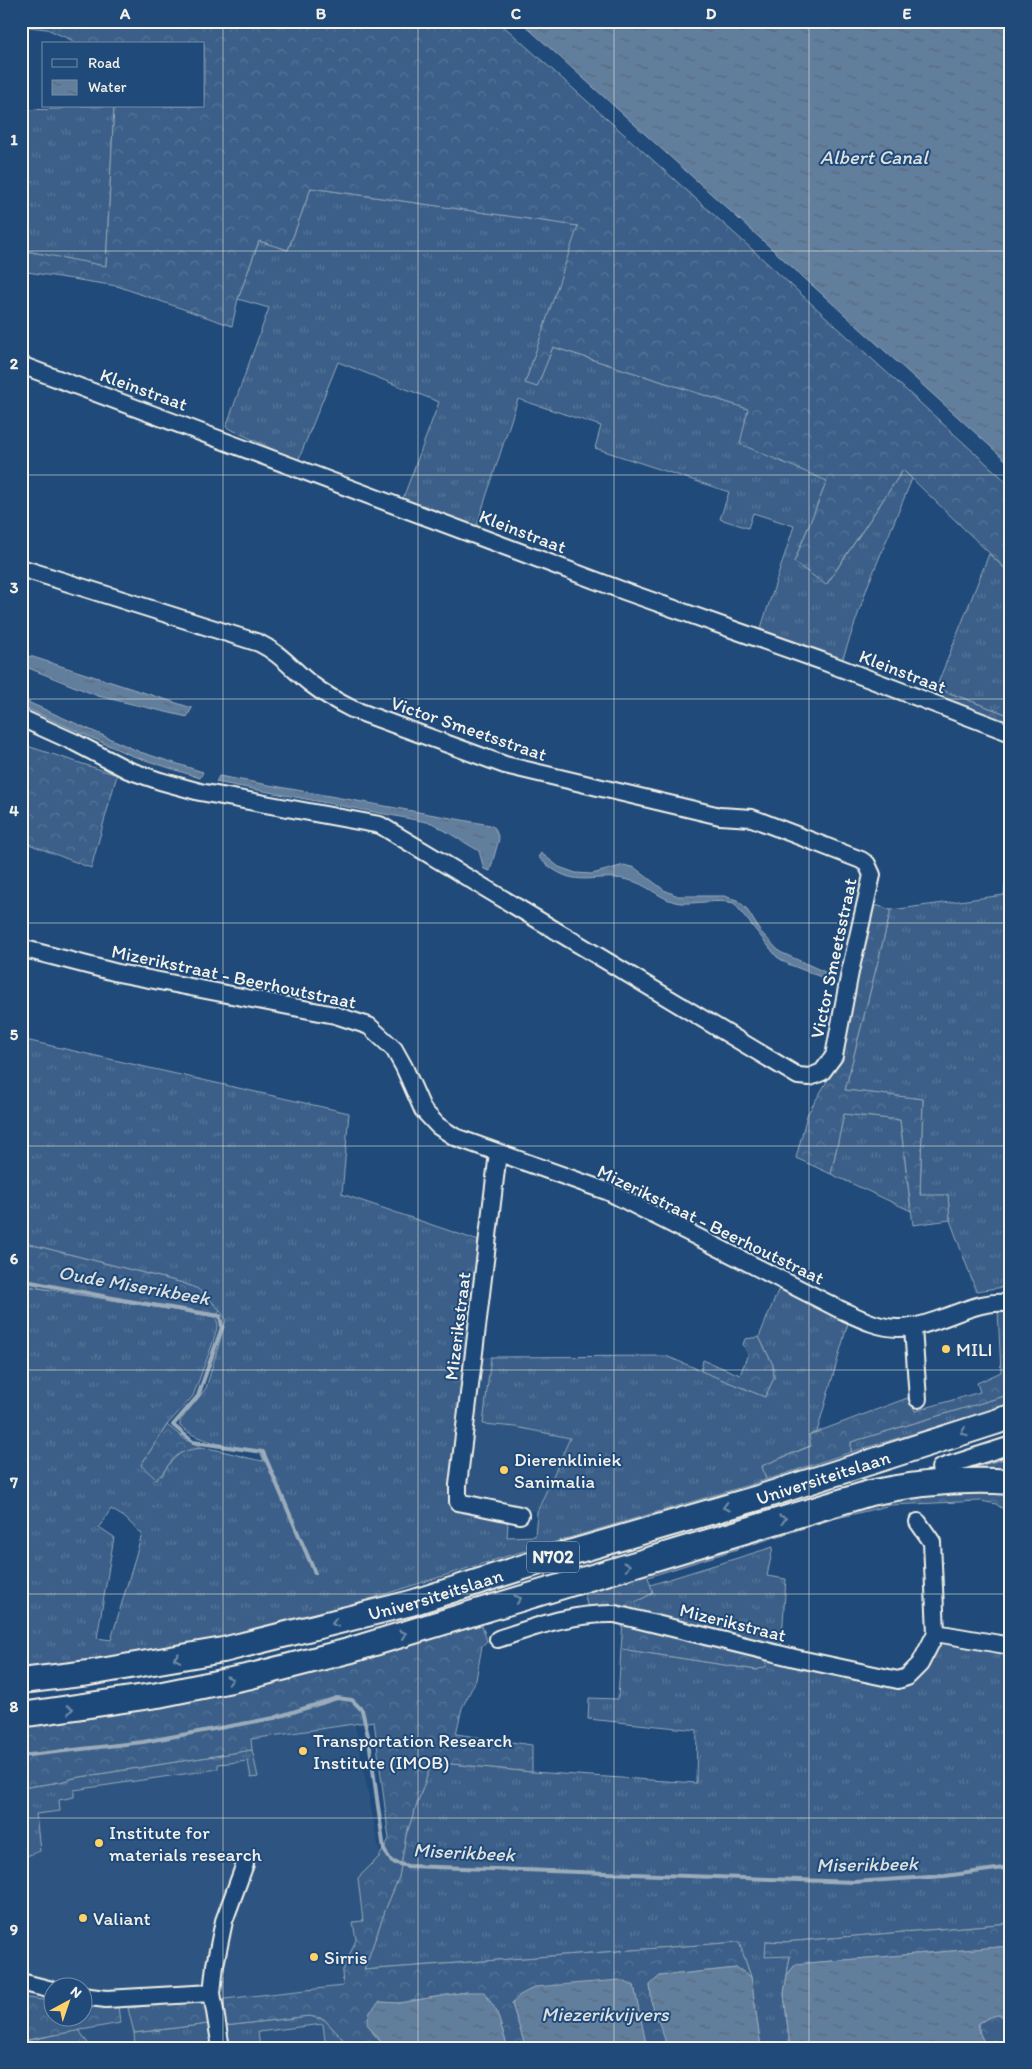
<svg xmlns="http://www.w3.org/2000/svg" width="1032" height="2069" font-family="Itim,sans-serif">
<style>
.built{fill:#2d5581;fill-rule:evenodd}
.grass{fill:url(#grass-tufts);stroke:#97a8b8;fill-rule:evenodd}
.forest{fill:url(#forest-crowns);stroke:#97a8b8}
.water{fill:url(#water-ripples);stroke:#9cacbb}
.lines{fill:none;stroke-linecap:round;stroke-linejoin:round}
.stream{stroke:#9cacbb;stroke-width:4}
.minor-casing{stroke:#f4f1e8;stroke-width:20}
.highway-casing{stroke:#f4f1e8;stroke-width:28}
.minor{stroke:#1f4a7a;stroke-width:16}
.highway{stroke:#1f4a7a;stroke-width:24}
.oneway{stroke:#748da6}
.grid{fill:none;stroke:#f4f1e8;stroke-width:1;stroke-opacity:0.55}
.poi-dot{fill:#ffd166;stroke:#1f4a7a;stroke-width:2}
.labels{text-anchor:middle;stroke-width:4;stroke-linejoin:round;paint-order:stroke}
.shield{fill:#1f4a7a;stroke:#b4bfc7;stroke-width:1}
.shield-label{font-size:18px;font-weight:bold;fill:#f4f1e8}
.street-label{font-size:19px;fill:#f4f1e8;stroke:#1f4a7a}
.poi-label{font-size:19px;fill:#f4f1e8;stroke:#1f4a7a;text-anchor:start}
.water-label{font-size:20px;font-style:italic;fill:#dee0dd;stroke:#1f4a7a}
.neatline{fill:none;stroke:#f4f1e8;stroke-width:2}
.grid-label{font-size:16px;text-anchor:middle;font-weight:bold;fill:#f4f1e8}
</style>
<defs>
<pattern id="grass-tufts" width="24" height="20" patternUnits="userSpaceOnUse" patternTransform="scale(1.25)"><rect width="24" height="20" fill="#3a5f88"/><path d="M3 7l-1-3M5 7V3M7 7l1-3M15 17l-1-3M17 17v-4M19 17l1-3" fill="none" stroke="#577699"/></pattern>
<pattern id="forest-crowns" width="20" height="18" patternUnits="userSpaceOnUse" patternTransform="scale(1.25)"><rect width="20" height="18" fill="#3a5f88"/><path d="M2 6a3 3 0 1 1 6 0M12 15a3 3 0 1 1 6 0" fill="none" stroke="#577699"/></pattern>
<pattern id="water-ripples" width="26" height="14" patternUnits="userSpaceOnUse" patternTransform="scale(1.25)"><rect width="26" height="14" fill="#627e9d"/><path d="M2 4q2-2 4 0t4 0M15 11q2-2 4 0t4 0" fill="none" stroke="#58687a"/></pattern>
</defs>
<rect width="100%" height="100%" fill="#1f4a7a"/>
<filter id="ink" filterUnits="userSpaceOnUse"><feTurbulence type="fractalNoise" baseFrequency=".02" numOctaves="2"/><feDisplacementMap in="SourceGraphic" scale="10" xChannelSelector="R" yChannelSelector="G"/><feConvolveMatrix kernelMatrix="1 2 1 2 8 2 1 2 1" color-interpolation-filters="sRGB"/></filter>
<g filter="url(#ink)">
<g class="built">
<polygon points="478,1357 491,1357 483,1423 516,1427 570,1438 537,1512 468,1496 464,1489"/>
<path d="M353,1715L382,1865L363,1921L361,2048H21V1762ZM52,1986H82V2016H52Z"/>
</g>
<g class="grass">
<polygon points="67,106 114,106 106,267 21,250 21,110 61,109"/>
<polygon points="311,188 579,226 525,383 537,386 553,347 748,409 827,481 794,562 827,584 903,470 912,479 868,585 842,661 760,631 794,526 753,513 748,528 720,519 729,492 595,448 601,426 518,399 475,531 402,501 439,402 338,362 298,461 226,427 269,308 238,299 259,241 288,250"/>
<polygon points="989,554 1011,574 1011,716 936,688"/>
<polygon points="1004,895 1011,897 1011,1286 976,1291 950,1220 948,1195 920,1196 923,1099 845,1090 891,910"/>
<path d="M21,1039L349,1113L342,1194L482,1242L461,1426L449,1506L502,1518L508,1524L507,1537L535,1536L537,1512L570,1438L516,1427L483,1424L491,1357L666,1356L765,1397L774,1378L773,1365L759,1337L779,1288L848,1323L817,1432L809,1435L812,1445L762,1466L766,1480L504,1557L318,1615L230,1638L115,1660L21,1671V1285L216,1317L218,1325L212,1345L193,1396L167,1425L141,1465L162,1476C167,1466 175,1454 186,1450C206,1442 243,1459 264,1461L260,1452C234,1446 200,1444 180,1426V1421L206,1388L226,1320C215,1302 202,1290 183,1283L21,1242ZM111,1509L124,1517L142,1534L111,1640L97,1638L114,1537L99,1527Z"/>
<polygon points="844,1114 900,1120 911,1211 831,1174"/>
<polygon points="1011,1394 1011,1405 851,1452 851,1442"/>
<polygon points="773,1547 767,1576 786,1579 781,1652 618,1611 653,1593 650,1585"/>
<path d="M953,1641L1011,1654V1923L784,1942L766,1941L790,1956L784,1994L790,2048H761L751,1977L739,1942L364,1970L386,1908L399,1877L406,1835L432,1762L532,1772L696,1783L697,1730L588,1719L589,1698L618,1699L621,1649L757,1670L766,1656L900,1687C923,1686 930,1662 938,1644Z"/>
<polygon points="252,1750 258,1777 251,1778 248,1761 218,1764 218,1769 74,1790 74,1797 59,1800 60,1811 36,1814 40,1851 21,1858 21,1788 60,1782 74,1778"/>
<polygon points="309,2016 324,2019 351,2048 326,2048 323,2024 258,2032 260,2048 228,2048 225,2026"/>
<polygon points="208,2024 216,2048 133,2048 135,2047 134,2033"/>
<polygon points="79,2030 91,2048 21,2048 21,2042"/>
</g>
<g class="forest">
<polygon points="21,21 498,21 744,242 1011,486 1011,574 903,470 826,585 794,562 827,481 740,444 748,409 553,347 537,387 525,383 578,226 311,188 288,250 259,241 238,299 232,326 117,286 21,271 21,250 106,266 114,106 204,106 204,44 80,44 47,29 21,26"/>
<polygon points="936,688 1011,716 1011,728 931,699"/>
<polygon points="21,744 117,775 91,868 21,841"/>
<polygon points="1011,834 1011,897 1004,895"/>
<polygon points="872,904 891,910 845,1090 923,1099 920,1195 948,1195 950,1220 913,1225 900,1120 844,1114 831,1174 796,1158 807,1115 839,1061"/>
<polygon points="21,1242 183,1283 198,1289 220,1310 216,1317 21,1285"/>
<polygon points="998,1310 1006,1310 1011,1317 1011,1394 851,1442 851,1452 766,1480 762,1466 811,1446 809,1435 910,1397 915,1411 980,1392 977,1383 1001,1372"/>
<polygon points="759,1337 773,1365 774,1378 765,1397 701,1371 703,1360 740,1375 748,1354 743,1344 745,1339"/>
<path d="M167,1425L186,1440L204,1448C187,1449 177,1452 167,1467C163,1472 162,1475 156,1479L141,1465Z"/>
<polygon points="1011,1457 1011,1469 975,1467"/>
<polygon points="908,1492 1011,1492 1011,1515 996,1504 981,1501 891,1505 833,1519 648,1577 653,1593 618,1611 588,1609 584,1592"/>
<polygon points="623,1621 766,1648 767,1666 757,1670 621,1649"/>
<path d="M481,1622L487,1641L482,1646L476,1680L462,1708L456,1734L532,1745V1772L432,1762L406,1835L399,1877L386,1908L364,1970L739,1942L751,1977L737,1968L660,1976L650,1985L652,2004L667,2041L646,2046L634,1986L512,2004L526,2048H508L496,2010L466,1992L399,2003L379,2002L372,2032L386,2048H351L324,2019L309,2016L225,2026L224,1999L343,1986L342,1972L356,1940L353,1922L363,1921L358,1878L379,1857L389,1839L374,1721L251,1739L252,1750L74,1778L60,1782L21,1788V1727C179,1712 330,1665 481,1622Z"/>
<polygon points="1011,1923 1011,1946 796,1964 787,1975 790,1956 765,1957 766,1941 784,1942"/>
<polygon points="26,1998 52,2001 52,2016 82,2016 83,2005 118,2006 120,2023 21,2041 21,2021"/>
<polygon points="206,2000 208,2024 134,2033 128,2008"/>
<polygon points="996,2015 1007,2017 1011,2019 1011,2045 1008,2048 987,2048 980,2034 977,2024 990,2017"/>
</g>
<g class="water">
<polygon points="520,21 1011,21 1011,465"/>
<polygon points="21,655 33,657 192,708 187,717 98,696 21,665"/>
<polygon points="21,699 140,752 203,772 200,778 130,755 21,706"/>
<polygon points="219,776 490,825 495,828 499,839 490,871 484,869 479,851 432,823 216,782"/>
<path d="M541,853L559,867L576,873L592,874L624,865L635,868L664,890L678,896H724L737,900L746,908L761,932L780,952L834,976L831,981L788,964L777,957L734,903C716,899 698,904 680,903C663,901 650,887 635,882C593,868 579,896 538,857Z"/>
<path d="M1011,1946V2019C999,2011 988,2017 978,2024L980,2034L987,2048H790L784,1994L787,1975L796,1964Z"/>
<polygon points="737,1968 751,1977 761,2048 668,2048 652,2004 650,1985 660,1976"/>
<polygon points="619,1980 634,1986 647,2048 526,2048 512,2004 520,1995 535,1987"/>
<polygon points="466,1992 484,1992 496,2010 508,2048 386,2048 367,2024 370,2012 379,2002 399,2003"/>
</g>
<g class="lines">
<g class="stream">
<polyline points="21,1280 123,1300 220,1316 222,1327 198,1396 173,1425 193,1442 263,1452 315,1573"/>
<polyline points="21,1756 143,1742 274,1718 337,1698 352,1700 362,1710 369,1740 384,1850 392,1862 408,1866 854,1882 945,1876 1011,1867"/>
</g>
<g class="minor-casing">
<g id="minor">
<polyline points="21,365 624,591 822,661 1011,733"/>
<path d="M21,568L259,643C280,653 293,670 311,684C324,694 338,702 352,709L505,765L720,816L752,818L861,860L867,864L872,875L850,972L834,1056L822,1072L810,1077L798,1076L380,825L200,792L160,781L128,770L74,742L21,718"/>
<path d="M21,948L118,973L335,1015L369,1026L394,1049L404,1067L423,1110L438,1126L455,1137L609,1192L839,1309C857,1317 877,1328 898,1328C935,1329 976,1296 1011,1304"/>
<polyline points="498,1153 458,1485 458,1502 520,1515"/>
<polyline points="913,1328 918,1399"/>
<polyline points="940,1468 1011,1445"/>
<polyline points="936,1633 1011,1646"/>
<path d="M498,1639C538,1626 572,1613 615,1614L795,1658L898,1680L907,1677L920,1664L936,1633L932,1542L918,1522"/>
<polyline points="21,1982 52,1990"/>
<polyline points="212,1993 215,1965 224,1921 245,1864"/>
<polyline points="82,1996 106,1999 212,1993 221,2048"/>
</g>
</g>
<g class="highway-casing">
<g id="highway">
<path id="s1" d="M21,1681L89,1673L223,1650L411,1603L552,1558L758,1498L1011,1417"/>
<path d="M21,1715L158,1695L251,1676L348,1651L870,1493C917,1483 963,1478 1011,1482"/>
</g>
</g>
<use href="#minor" class="minor"/>
<use href="#highway" class="highway"/>
</g>
<defs><path id="oneway-chevron" d="M-2-3.5L2.5 0L-2 3.5" fill="none" stroke-width="1.6" stroke-linecap="round" stroke-linejoin="round" transform="scale(1.25)"/></defs>
<g class="oneway">
<use href="#oneway-chevron" transform="translate(964 1432) rotate(162)"/>
<use href="#oneway-chevron" transform="translate(726 1507) rotate(164)"/>
<use href="#oneway-chevron" transform="translate(783 1519) rotate(-17)"/>
<use href="#oneway-chevron" transform="translate(627 1566) rotate(-16)"/>
<use href="#oneway-chevron" transform="translate(518 1599) rotate(-17)"/>
<use href="#oneway-chevron" transform="translate(335 1623) rotate(165)"/>
<use href="#oneway-chevron" transform="translate(403 1634) rotate(-17)"/>
<use href="#oneway-chevron" transform="translate(177 1658) rotate(170)"/>
<use href="#oneway-chevron" transform="translate(230 1680) rotate(-12)"/>
<use href="#oneway-chevron" transform="translate(70 1709) rotate(-9)"/>
</g>
</g>
<path class="grid" d="M223,21V2048M418,21V2048M614,21V2048M809,21V2048M21,251H1011M21,475H1011M21,699H1011M21,923H1011M21,1146H1011M21,1370H1011M21,1594H1011M21,1818H1011"/>
<g class="poi-dot">
<circle cx="946" cy="1349" r="5"/>
<circle cx="504" cy="1470" r="5"/>
<circle cx="303" cy="1751" r="5"/>
<circle cx="99" cy="1843" r="5"/>
<circle cx="83" cy="1918" r="5"/>
<circle cx="314" cy="1957" r="5"/>
</g>
<g class="labels">
<rect class="shield" x="527" y="1541.5" width="52" height="31" rx="4"/>
<g class="shield-label">
<text x="553" y="1563">N702</text>
</g>
<g class="street-label">
<text transform="translate(144 389) rotate(20)" y="7">Kleinstraat</text>
<text transform="translate(523 531) rotate(21)" y="7">Kleinstraat</text>
<text transform="translate(903 671) rotate(21)" y="7">Kleinstraat</text>
<text transform="translate(469 728) rotate(19)" y="7">Victor Smeetsstraat</text>
<text transform="translate(833 958) rotate(-78)" y="7">Victor Smeetsstraat</text>
<text transform="translate(234 976) rotate(12)" y="7">Mizerikstraat - Beerhoutstraat</text>
<text transform="translate(711 1224) rotate(26)" y="7">Mizerikstraat - Beerhoutstraat</text>
<text transform="translate(457 1326) rotate(-83)" y="7">Mizerikstraat</text>
<text dy="7" stroke="none"><textPath href="#s1" startOffset="829">Universiteitslaan</textPath></text>
<text dy="7" stroke="none"><textPath href="#s1" startOffset="424">Universiteitslaan</textPath></text>
<text transform="translate(733 1622) rotate(14)" y="7">Mizerikstraat</text>
</g>
<g class="poi-label">
<text x="956" y="1356">MILI</text>
<text x="514" y="1466">Dierenkliniek<tspan x="514" dy="22">Sanimalia</tspan></text>
<text x="313" y="1747">Transportation Research<tspan x="313" dy="22">Institute (IMOB)</tspan></text>
<text x="109" y="1839">Institute for<tspan x="109" dy="22">materials research</tspan></text>
<text x="93" y="1925">Valiant</text>
<text x="324" y="1964">Sirris</text>
</g>
<g class="water-label">
<text x="874" y="164">Albert Canal</text>
<text transform="translate(134 1285) rotate(10)" y="7">Oude Miserikbeek</text>
<text transform="translate(464 1852) rotate(3)" y="7">Miserikbeek</text>
<text transform="translate(867 1864) rotate(-1)" y="7">Miserikbeek</text>
<text x="605" y="2021">Miezerikvijvers</text>
</g>
</g>
<rect width="1032" height="2069" fill="none" stroke="#1f4a7a" stroke-width="55"/>
<rect x="42" y="42" width="162" height="65" fill="#1f4a7a" stroke="#748da6"/>
<rect x="52" y="59" width="25" height="8" fill="#1f4a7a" stroke="#748da6"/>
<text x="88" y="68" font-size="15" fill="#f4f1e8">Road</text>
<rect x="52" y="80" width="25" height="15" fill="url(#water-ripples)" stroke="#748da6"/>
<text x="88" y="92" font-size="15" fill="#f4f1e8">Water</text>
<g transform="translate(68 2002) rotate(40)"><circle r="24" fill="#1f4a7a" stroke="#748da6"/>
<path d="M0-4L9 19L0 12L-9 19Z" fill="#ffd166"/>
<text y="-8" font-size="14" font-weight="bold" text-anchor="middle" fill="#f4f1e8">N</text>
</g>
<rect x="28" y="28" width="976" height="2014" class="neatline"/>
<g class="grid-label">
<text x="125" y="19">A</text>
<text x="321" y="19">B</text>
<text x="516" y="19">C</text>
<text x="711" y="19">D</text>
<text x="907" y="19">E</text>
<text x="14" y="145">1</text>
<text x="14" y="369">2</text>
<text x="14" y="593">3</text>
<text x="14" y="816">4</text>
<text x="14" y="1040">5</text>
<text x="14" y="1264">6</text>
<text x="14" y="1488">7</text>
<text x="14" y="1712">8</text>
<text x="14" y="1935">9</text>
</g>
</svg>
